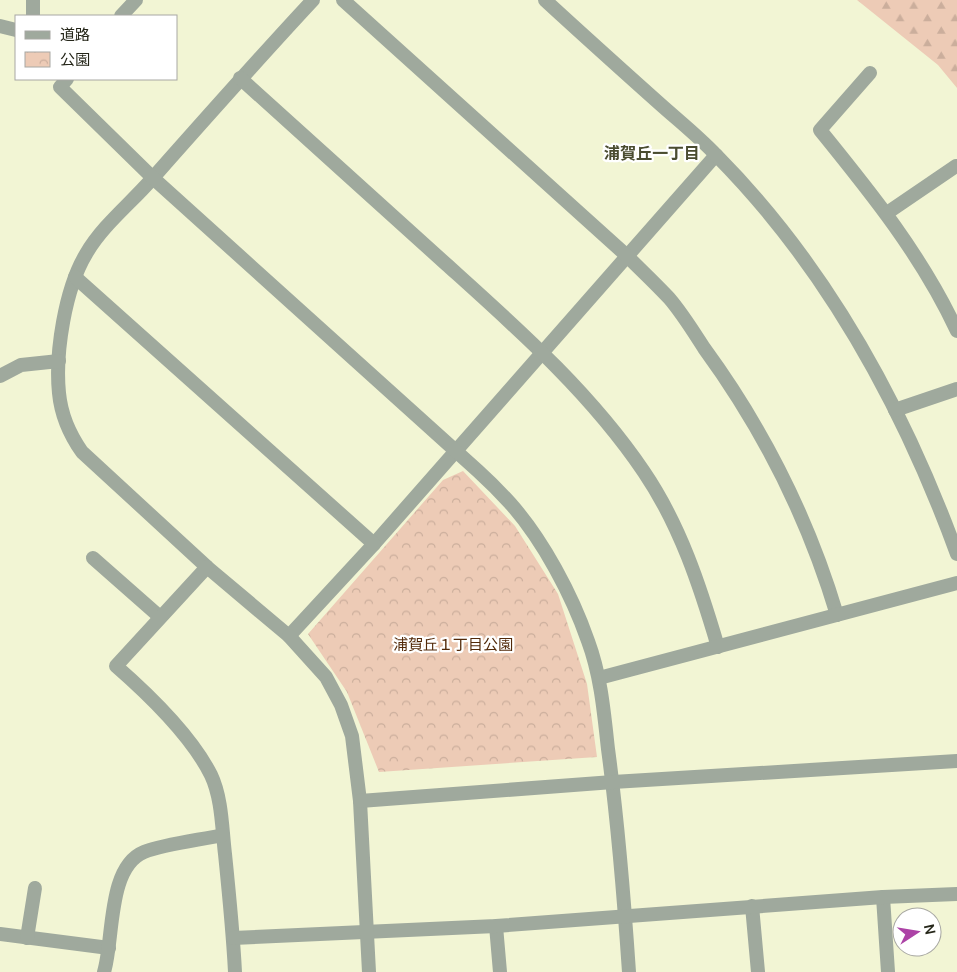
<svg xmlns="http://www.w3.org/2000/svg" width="957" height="972" font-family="Manrope,'Noto Sans JP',sans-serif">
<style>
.forest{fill:url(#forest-firs)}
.park{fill:url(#park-crowns)}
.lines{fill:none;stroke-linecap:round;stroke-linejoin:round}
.minor{stroke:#9fa99d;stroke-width:14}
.tertiary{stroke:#9fa99d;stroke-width:14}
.labels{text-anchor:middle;stroke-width:4.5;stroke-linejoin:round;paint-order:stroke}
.park-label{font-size:15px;fill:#522908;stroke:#fff}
.neighbourhood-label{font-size:16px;font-weight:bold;fill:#4a4c30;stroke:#fff}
</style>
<defs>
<pattern id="forest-firs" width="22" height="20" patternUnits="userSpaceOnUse" patternTransform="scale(1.25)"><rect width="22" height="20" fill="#edcbb6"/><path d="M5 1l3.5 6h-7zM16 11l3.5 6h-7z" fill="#cbae9c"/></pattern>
<pattern id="park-crowns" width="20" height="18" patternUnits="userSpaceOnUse" patternTransform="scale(1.25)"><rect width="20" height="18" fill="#edcbb6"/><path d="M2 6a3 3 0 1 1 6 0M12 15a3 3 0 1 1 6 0" fill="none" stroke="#cbae9c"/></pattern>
</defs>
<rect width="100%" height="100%" fill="#f2f5d4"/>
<polygon class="forest" points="857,0 957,0 957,88 938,65"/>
<polygon class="park" points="463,471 515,526 558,594 587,684 597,757 379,772 347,692 308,634 443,480"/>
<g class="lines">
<g class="minor">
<polyline points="33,0 33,16"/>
<path d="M313,0C258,59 205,119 151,180C130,204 102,226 86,254C65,289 55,353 59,393C61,414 70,435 82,452L207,567L289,636L374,544L716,155"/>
<path d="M343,0L626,255C640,269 655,283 669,298C682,313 693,331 704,348C764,430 808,518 837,615"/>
<path d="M545,0C583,35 622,70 660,104C679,121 699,137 716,155C826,266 904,409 957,554"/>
<polyline points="121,16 136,0"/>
<polyline points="0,26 16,30"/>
<path d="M870,73L820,130C872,194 922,256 957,331"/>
<path d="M240,78C309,140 377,202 446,264C517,328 590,392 644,472C680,525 700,586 718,647"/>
<path d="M67,79L60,87L153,178L478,471C489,481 500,492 510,503C543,540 572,595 588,641C601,676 604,713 608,749C618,823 624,898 629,972"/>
<polyline points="887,213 956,166"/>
<polyline points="75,277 374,544"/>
<polyline points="0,376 21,365 59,361"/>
<polyline points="895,410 957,389"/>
<polyline points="93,558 160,617"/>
<path d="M207,567L116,666C148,694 192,737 211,775C222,798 222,829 225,854C229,893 233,933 235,972"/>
<polyline points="599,678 957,583"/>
<polyline points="883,897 888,972"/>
<polyline points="752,906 758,972"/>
<polyline points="496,926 500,972"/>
<polyline points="0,934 109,948"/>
<polyline points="27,938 35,888"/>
<polyline points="233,938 496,926 883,897 957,894"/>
<path d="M104,972C114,940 107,867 144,852C165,844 200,840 223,835"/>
</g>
<g class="tertiary">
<polyline points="289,636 326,677 341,705 352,736 360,801 369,972"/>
<polyline points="360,801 613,782 957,761"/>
</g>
</g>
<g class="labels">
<g class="park-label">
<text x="453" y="650">浦賀丘１丁目公園</text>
</g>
<g class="neighbourhood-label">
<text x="652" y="159">浦賀丘一丁目</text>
</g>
</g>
<rect x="15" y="15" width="162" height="65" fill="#ffffff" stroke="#a8a8a3"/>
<rect x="25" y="31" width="25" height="8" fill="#9fa99d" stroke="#a8a8a3"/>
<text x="60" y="40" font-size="15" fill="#252619">道路</text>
<rect x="25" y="52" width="25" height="15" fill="url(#park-crowns)" stroke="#a8a8a3"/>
<text x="60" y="65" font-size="15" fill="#252619">公園</text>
<g transform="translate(917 932) rotate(78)"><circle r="24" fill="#ffffff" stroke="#a8a8a3"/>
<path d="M0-4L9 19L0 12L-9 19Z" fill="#ac43a6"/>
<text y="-8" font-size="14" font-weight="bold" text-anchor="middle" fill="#252619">N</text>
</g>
</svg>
